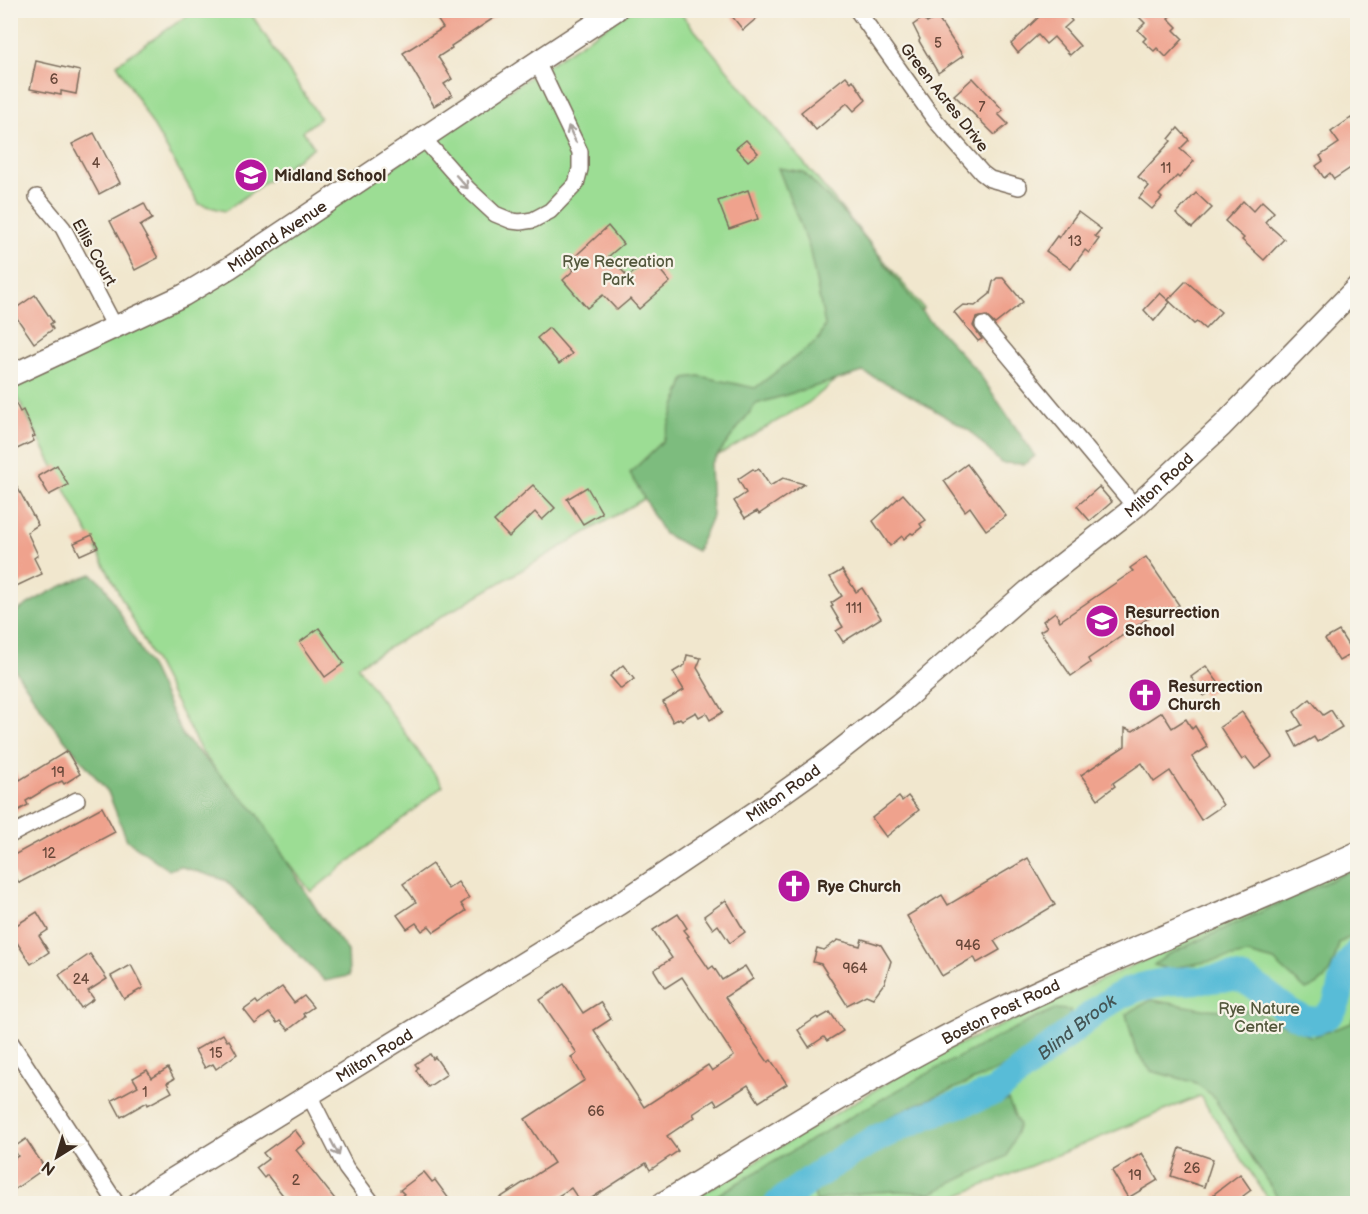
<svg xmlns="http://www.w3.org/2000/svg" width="1368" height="1214" font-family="'Balsamiq Sans',sans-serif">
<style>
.green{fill:#9cdd94;stroke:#6c8459;stroke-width:1.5}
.forest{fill:#7dbc7e;stroke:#5c734e;stroke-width:1.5}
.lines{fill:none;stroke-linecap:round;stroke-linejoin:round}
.river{stroke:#59bcd7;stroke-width:28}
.building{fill:#efa28d}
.street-casing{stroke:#7b6c5c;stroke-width:18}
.secondary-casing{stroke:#7b6c5c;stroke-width:24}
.primary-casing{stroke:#7b6c5c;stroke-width:27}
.street{stroke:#fff;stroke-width:15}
.secondary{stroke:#fff;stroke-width:21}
.primary{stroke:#fff;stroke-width:24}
.oneway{stroke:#a79f9a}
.labels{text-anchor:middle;stroke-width:4.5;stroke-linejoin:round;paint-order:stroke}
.number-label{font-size:14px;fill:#68483a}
.street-label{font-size:16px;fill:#3b2a1e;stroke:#f7f3e8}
.poi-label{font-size:16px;font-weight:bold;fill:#3b2a1e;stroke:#f7f3e8;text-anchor:start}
.park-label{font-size:16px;fill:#53573c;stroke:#f7f3e8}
.water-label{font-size:18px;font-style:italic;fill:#445656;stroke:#f7f3e8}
</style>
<rect width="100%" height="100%" fill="#f7f3e8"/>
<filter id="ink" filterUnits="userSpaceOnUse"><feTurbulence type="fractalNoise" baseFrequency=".0167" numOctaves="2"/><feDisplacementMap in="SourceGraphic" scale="12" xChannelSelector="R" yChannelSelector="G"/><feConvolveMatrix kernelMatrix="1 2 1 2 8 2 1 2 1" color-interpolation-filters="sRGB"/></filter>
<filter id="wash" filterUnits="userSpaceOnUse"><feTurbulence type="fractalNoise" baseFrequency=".008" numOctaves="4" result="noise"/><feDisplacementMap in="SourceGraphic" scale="24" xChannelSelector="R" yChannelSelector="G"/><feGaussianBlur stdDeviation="1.35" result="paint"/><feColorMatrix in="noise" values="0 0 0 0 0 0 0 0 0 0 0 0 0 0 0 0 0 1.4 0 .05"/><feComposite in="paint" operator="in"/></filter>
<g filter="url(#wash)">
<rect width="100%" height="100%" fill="#f1e7ce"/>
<g class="green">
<polygon points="194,11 249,11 320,118 303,131 314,147 225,211 199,204 117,64"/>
<polygon points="630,11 679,11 924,309 808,403 357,666 443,786 311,892 201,751 12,387 190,300"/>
<polygon points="1357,863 1357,1203 1271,1203 1200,1096 943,1202 684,1204 925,1060"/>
</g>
<g class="forest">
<polygon points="778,168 803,172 854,224 922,312 978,372 1035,456 1025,464 1001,463 970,431 899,389 863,372 756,404 710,465 712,516 697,551 664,534 630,473 663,441 685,378 699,376 755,388 819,339 825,325 809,247"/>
<path d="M92,574L104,585L152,670L183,736L257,813L320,915L348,951L349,976L325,981L225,880L179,866L169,870L127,840L108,792L51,723L11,664V615C36,598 63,584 92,574Z"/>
<path d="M1357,868V933L1339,943C1333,966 1331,981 1306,990L1274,961L1248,954L1168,969L1154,965L1167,955Z"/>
<polygon points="1357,996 1357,1203 1281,1203 1212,1095 1194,1082 1151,1071 1136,1052 1126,1014 1151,1000 1203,1009 1253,1011 1312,1037 1352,1023 1356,1013"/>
<path d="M1055,1009L1070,1010L1071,1018L1052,1038L1017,1062L903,1110L871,1127L825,1156L766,1203H704C819,1135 933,1066 1055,1009Z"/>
<polygon points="1008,1100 1019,1125 1007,1156 932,1193 895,1191 863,1193 816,1201 814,1192 820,1185 883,1147 929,1127"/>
</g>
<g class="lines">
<path class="river" id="s1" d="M778,1204C822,1169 869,1139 921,1118C945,1107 971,1102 995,1091C1022,1071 1048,1049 1074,1029C1093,1014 1112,997 1135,989C1156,981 1180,981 1203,980C1216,979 1230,975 1243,980C1266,987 1294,1026 1318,1020C1340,1013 1338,993 1344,976C1347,967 1352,959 1358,952"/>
</g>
<g id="blocks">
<g class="building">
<polygon points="451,10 506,10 451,46 452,48 438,57 452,79 444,84 452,95 434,106 403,53 443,28 437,19"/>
<polygon points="727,10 766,10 743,30"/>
<polygon points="1046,10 1063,10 1072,21 1064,28 1080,46 1070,55 1054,37 1046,44 1038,35 1018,53 1011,44"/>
<polygon points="1132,10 1176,10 1168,18 1177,27 1174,30 1183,39 1166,57 1157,48 1154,51 1143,41 1146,38 1138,30 1145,23"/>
<polygon points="937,17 963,56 938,73 919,41 920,39 913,25 923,18 927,23"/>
<polygon points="36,61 80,71 76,94 61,91 61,95 30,89"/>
<polygon points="846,76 851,82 853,80 866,100 854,111 847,103 816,130 801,112"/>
<polygon points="973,78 1003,110 998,114 1008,124 995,135 954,95"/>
<polygon points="1351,118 1358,128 1358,163 1334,179 1330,173 1324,178 1316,166 1323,161 1320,156 1339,143 1331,132"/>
<polygon points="1178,128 1189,140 1180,149 1194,161 1179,178 1177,176 1159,195 1162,198 1152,209 1139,198 1149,186 1138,177 1171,141 1169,139"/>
<polygon points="94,133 120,183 99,194 72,144"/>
<polygon points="746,140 758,153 748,161 736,148"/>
<polygon points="748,190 758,219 729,229 718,201"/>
<polygon points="1196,193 1212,208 1192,228 1176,214"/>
<polygon points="1243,201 1253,211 1262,201 1274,212 1265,222 1284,239 1264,260 1242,240 1244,238 1225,221"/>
<polygon points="144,203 152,219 140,226 158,258 135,270 110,221"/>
<polygon points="1078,212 1101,229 1095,236 1099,239 1089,253 1085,250 1071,269 1046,251 1057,236 1059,238"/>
<polygon points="608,226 623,244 609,256 628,277 650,258 670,282 639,309 630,299 617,310 603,295 587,308 563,280 574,270 568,263"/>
<polygon points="997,278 1003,278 1023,302 995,324 986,316 976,318 973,326 982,339 978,341 954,312 963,305 975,306 990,294 993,282"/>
<polygon points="1186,281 1221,312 1205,329 1197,322 1194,324 1168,300"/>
<polygon points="1160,293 1170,302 1154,321 1144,310"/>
<polygon points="35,295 53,322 50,324 53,329 34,343 12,311"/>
<polygon points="549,328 572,354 559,364 537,338"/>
<polygon points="10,392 20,412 23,410 35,436 32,437 34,441 17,449 10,435"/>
<polygon points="967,464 1006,516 986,530 970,507 965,511 944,481"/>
<polygon points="57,465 68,485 49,495 38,476"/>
<polygon points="753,469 755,471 759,469 770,486 783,478 804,484 759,514 757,511 745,518 734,501 746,493 738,479"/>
<polygon points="10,474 38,525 27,532 38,555 34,558 42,574 10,589"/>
<polygon points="533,485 555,508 542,520 535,512 509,537 494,521"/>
<polygon points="587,487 602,513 583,524 567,499"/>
<polygon points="1099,487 1112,502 1090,521 1077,506"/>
<polygon points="903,494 926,520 920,524 922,527 913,534 911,533 904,539 902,536 890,546 873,521"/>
<polygon points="92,535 98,547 80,555 74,543"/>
<polygon points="1146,557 1179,605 1164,615 1160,610 1088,659 1090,663 1071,676 1040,631 1047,627 1043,621 1055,612 1060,621 1133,571 1130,568"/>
<polygon points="842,570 856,592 862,588 881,618 843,642 836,631 843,627 831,607 833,606 831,603 842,596 830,577"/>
<polygon points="319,628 344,663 325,677 300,642"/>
<polygon points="1339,631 1353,653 1339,661 1325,639"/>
<polygon points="687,655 701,658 697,668 723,712 710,720 706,713 699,717 696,712 682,720 680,718 673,722 663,702 684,690 673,672 685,665"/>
<polygon points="623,665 634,679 621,689 610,676"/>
<polygon points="1206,666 1220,685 1204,696 1191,677"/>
<polygon points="1310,699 1323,715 1331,710 1342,727 1317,742 1314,737 1297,747 1289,732 1302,725 1294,712"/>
<polygon points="1162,712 1172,728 1186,719 1192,729 1195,726 1208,747 1192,757 1223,805 1201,820 1170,771 1154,782 1142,763 1113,783 1115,786 1098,799 1081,775 1125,746 1125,728 1133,731"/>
<polygon points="1242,712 1272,757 1255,769 1246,757 1242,760 1220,727"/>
<polygon points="67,751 80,774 64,784 62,781 49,787 26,801 28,805 14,813 10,806 10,763 20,780"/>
<polygon points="908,796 919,810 886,837 872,818 899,797 902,801"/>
<polygon points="102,807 115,832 19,883 10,867 10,864 15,862 12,856"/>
<polygon points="1028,858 1055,905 994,941 1000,950 977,963 974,957 942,976 907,916 942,895 948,905"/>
<polygon points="432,864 448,889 458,882 469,898 461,904 466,911 434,932 429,926 422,931 416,923 407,929 397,915 416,902 403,884"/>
<polygon points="726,900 745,932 730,943 718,925 713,929 704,916"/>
<polygon points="37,912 48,930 39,936 49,952 31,964 10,932 10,929"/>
<polygon points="678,914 687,928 684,930 689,936 687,937 709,969 713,966 722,980 745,966 753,979 725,997 755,1044 768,1062 771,1060 787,1084 759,1102 748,1085 717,1105 714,1100 693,1114 695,1117 667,1136 678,1151 650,1170 646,1163 584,1203 581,1203 571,1188 547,1203 492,1203 554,1163 525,1119 585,1080 571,1057 577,1053 540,1000 564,984 583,1013 600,1002 611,1019 594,1030 644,1107 708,1065 712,1071 734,1056 682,977 665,988 654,970 672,958 653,930"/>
<polygon points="862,939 881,945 891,961 885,982 873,998 866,995 847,1005 821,964 813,962 817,948 824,950 838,940 860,946"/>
<polygon points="90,954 107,979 88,991 94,999 81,1008 59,975"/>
<polygon points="131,965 143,988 124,999 111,976"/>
<polygon points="282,987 294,1003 304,996 313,1007 303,1014 305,1017 288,1030 280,1021 277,1023 269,1013 255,1024 244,1010 256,1001 258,1004"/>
<polygon points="830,1012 843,1031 827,1041 824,1037 809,1047 798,1030 817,1017 818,1019"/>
<polygon points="223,1034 227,1041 229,1040 237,1054 216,1069 213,1064 205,1068 195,1050"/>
<polygon points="430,1054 433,1059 435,1057 447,1074 428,1087 416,1070 418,1068 415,1064"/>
<polygon points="168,1068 174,1079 167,1083 172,1092 148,1105 147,1102 121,1117 112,1100 138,1086 133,1078 147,1070 152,1078"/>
<polygon points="295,1130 305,1143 296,1150 338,1203 289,1203 267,1175 264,1178 256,1168 268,1159 263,1153"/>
<polygon points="26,1139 45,1168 15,1189 10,1182 10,1161 18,1156 13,1148"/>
<polygon points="1180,1148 1213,1159 1204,1187 1171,1176"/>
<polygon points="1142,1153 1158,1180 1128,1198 1112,1171"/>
<polygon points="424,1172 432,1182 435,1180 452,1203 391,1203 404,1194 400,1190"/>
<polygon points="1240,1174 1251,1190 1243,1196 1249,1203 1221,1203 1214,1194"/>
</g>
</g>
</g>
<g filter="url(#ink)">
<use href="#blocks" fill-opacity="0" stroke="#7b6c5c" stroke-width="1.5"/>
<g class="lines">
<g class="street-casing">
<g id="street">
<polyline points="857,10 935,120 982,173 990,179 1019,187"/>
<polyline points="423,138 467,188 495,214 512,221 520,222 533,220 550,211 576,184 580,169 580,152 537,62"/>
<polyline points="37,197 63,228 115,327"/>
<polyline points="983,325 1135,507"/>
<polyline points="10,835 77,800"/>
<polyline points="10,1041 117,1204"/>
<polyline points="309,1095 346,1168 373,1204"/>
</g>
</g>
<g class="secondary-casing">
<g id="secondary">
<path id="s2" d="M10,376L184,295L229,268L537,62L616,10"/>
<path id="s3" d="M137,1204L155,1190L619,904L763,807L819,767L899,704L1028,591L1135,507L1222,426L1358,286"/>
</g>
</g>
<g class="primary-casing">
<g id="primary">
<path id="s4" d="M664,1204C770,1140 875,1072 987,1017C1108,957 1235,911 1358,854"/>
</g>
</g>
<use href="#street" class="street"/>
<use href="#secondary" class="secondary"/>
<use href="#primary" class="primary"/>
</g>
<defs><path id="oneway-shaft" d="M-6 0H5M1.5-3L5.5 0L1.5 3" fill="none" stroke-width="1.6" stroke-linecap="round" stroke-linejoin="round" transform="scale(1.5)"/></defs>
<g class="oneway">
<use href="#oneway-shaft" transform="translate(572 134) rotate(-115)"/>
<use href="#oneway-shaft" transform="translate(462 182) rotate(48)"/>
<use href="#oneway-shaft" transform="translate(335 1148) rotate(62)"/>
</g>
</g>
<defs>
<g id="school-disc" transform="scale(1.725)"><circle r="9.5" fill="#b5179e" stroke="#f7f3e8"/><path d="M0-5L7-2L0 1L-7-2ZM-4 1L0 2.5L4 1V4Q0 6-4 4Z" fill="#fff"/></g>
<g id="church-disc" transform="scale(1.725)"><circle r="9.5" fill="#b5179e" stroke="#f7f3e8"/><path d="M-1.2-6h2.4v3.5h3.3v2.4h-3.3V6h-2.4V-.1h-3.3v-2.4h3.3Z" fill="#fff"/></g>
</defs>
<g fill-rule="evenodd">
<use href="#school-disc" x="251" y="175"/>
<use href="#school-disc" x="1102" y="621"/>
<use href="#church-disc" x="1145" y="695"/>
<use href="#church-disc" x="794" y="886"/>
</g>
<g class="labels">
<g class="number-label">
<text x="938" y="48">5</text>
<text x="54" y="84">6</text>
<text x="982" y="112">7</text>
<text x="96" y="168">4</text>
<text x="1166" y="173">11</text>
<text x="1075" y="246">13</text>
<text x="854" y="613">111</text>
<text x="58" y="777">19</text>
<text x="49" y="858">12</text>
<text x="968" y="950">946</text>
<text x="855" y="973">964</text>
<text x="81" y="984">24</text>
<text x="216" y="1058">15</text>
<text x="145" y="1097">1</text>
<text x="596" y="1116">66</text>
<text x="1192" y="1173">26</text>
<text x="1135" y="1180">19</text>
<text x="296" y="1185">2</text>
</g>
<g class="street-label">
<text transform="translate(945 97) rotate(52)" y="6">Green Acres Drive</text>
<text dy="6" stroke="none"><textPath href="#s2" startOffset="302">Midland Avenue</textPath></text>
<text transform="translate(95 252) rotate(61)" y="6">Ellis Court</text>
<text dy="6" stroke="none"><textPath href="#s3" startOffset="1252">Milton Road</textPath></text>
<text dy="6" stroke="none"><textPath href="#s3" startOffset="766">Milton Road</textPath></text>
<text dy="6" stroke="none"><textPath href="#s4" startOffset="388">Boston Post Road</textPath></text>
<text dy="6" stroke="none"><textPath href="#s3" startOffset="280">Milton Road</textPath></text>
</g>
<g class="poi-label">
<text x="274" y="181">Midland School</text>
<text x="1125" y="618">Resurrection<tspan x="1125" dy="18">School</tspan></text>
<text x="1168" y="692">Resurrection<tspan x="1168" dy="18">Church</tspan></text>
<text x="817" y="892">Rye Church</text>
</g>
<g class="park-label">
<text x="618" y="267">Rye Recreation<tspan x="618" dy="18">Park</tspan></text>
<text x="1259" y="1014">Rye Nature<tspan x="1259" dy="18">Center</tspan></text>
</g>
<g class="water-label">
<text dy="6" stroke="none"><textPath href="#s1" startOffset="350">Blind Brook</textPath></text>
</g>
</g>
<rect width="1368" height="1214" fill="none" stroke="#f7f3e8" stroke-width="36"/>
<g transform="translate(57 1157) rotate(217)" stroke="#f7f3e8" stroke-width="4.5" paint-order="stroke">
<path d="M0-4.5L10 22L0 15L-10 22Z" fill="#3b2a1e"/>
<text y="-9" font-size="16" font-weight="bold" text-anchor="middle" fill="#3b2a1e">N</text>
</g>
</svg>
